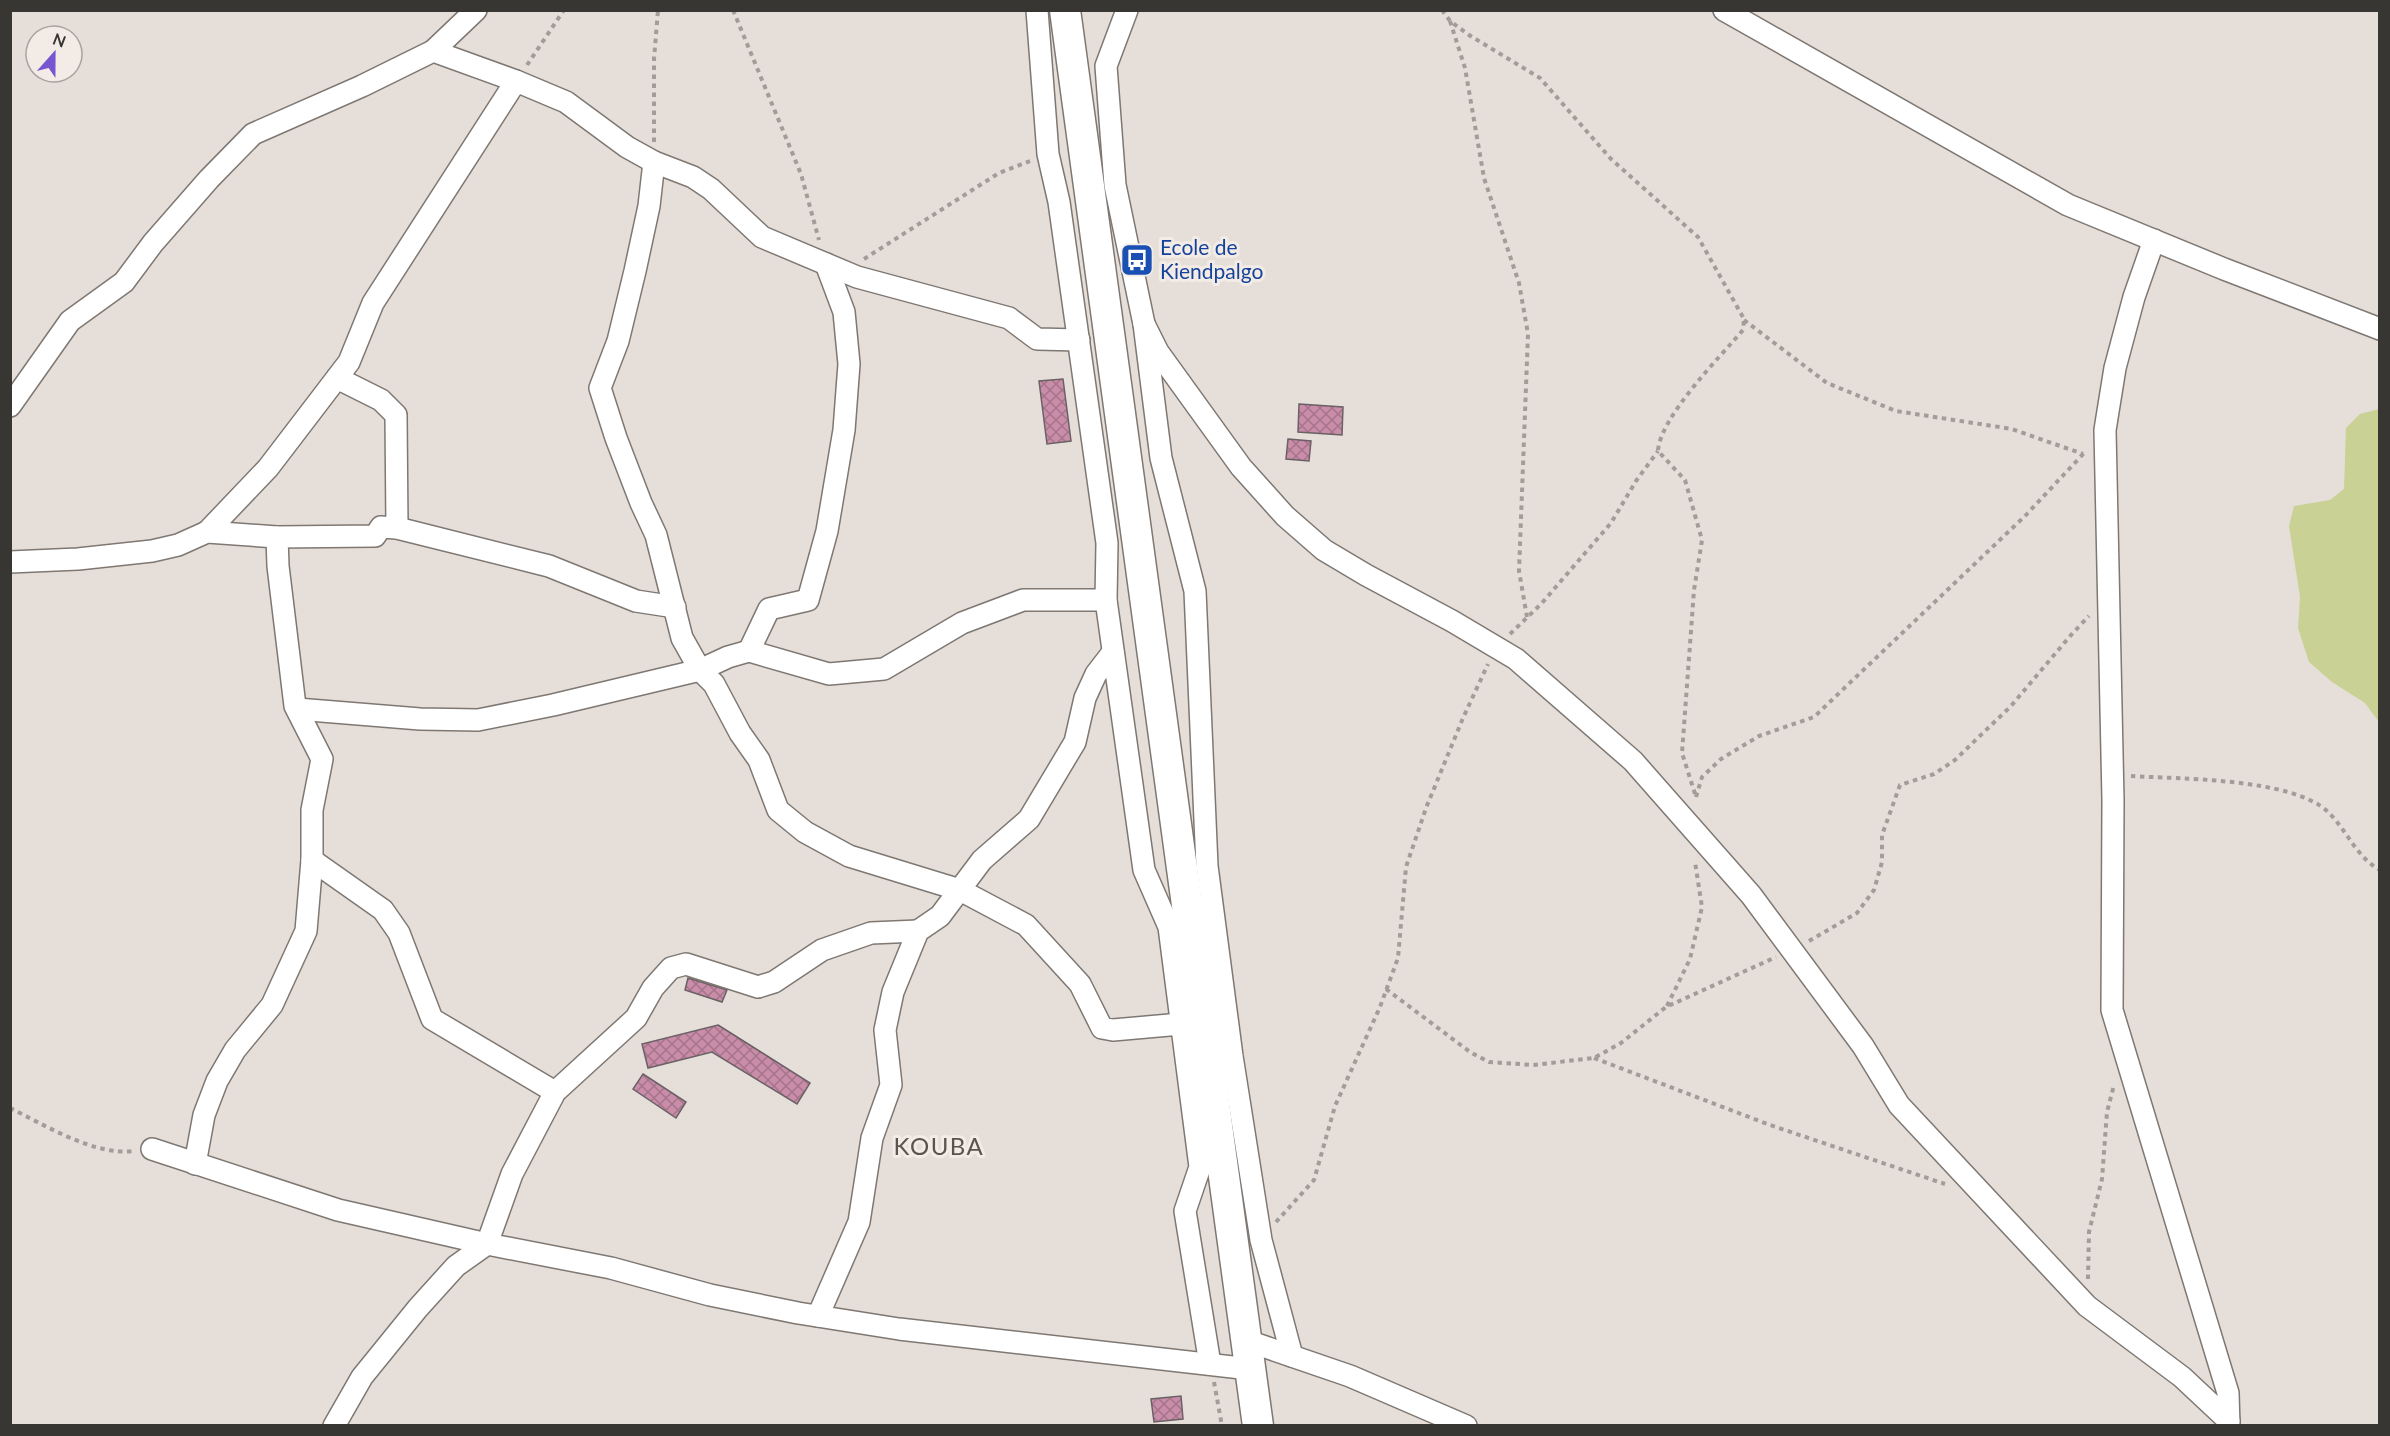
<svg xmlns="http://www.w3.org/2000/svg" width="2390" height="1436" font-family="Lato,sans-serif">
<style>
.grass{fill:#c9d194}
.building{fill:url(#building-cross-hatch);stroke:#6a6165;stroke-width:1.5}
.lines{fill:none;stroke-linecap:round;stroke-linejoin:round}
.minor-casing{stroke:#7e7772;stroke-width:24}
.highway-casing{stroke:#7e7772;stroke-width:33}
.path{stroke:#a29d98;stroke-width:4;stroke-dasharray:4.5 4.5;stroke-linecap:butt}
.minor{stroke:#fff;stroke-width:21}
.highway{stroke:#fff;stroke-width:30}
.labels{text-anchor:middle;stroke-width:6;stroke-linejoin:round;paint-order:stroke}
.transit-label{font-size:21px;fill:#164399;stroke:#f3ece6;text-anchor:start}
.quarter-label{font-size:24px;letter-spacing:1.5px;fill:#5a544f;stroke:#f3ece6}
</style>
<defs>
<pattern id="building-cross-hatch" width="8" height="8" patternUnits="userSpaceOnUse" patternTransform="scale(1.5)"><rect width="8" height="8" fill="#ca8da9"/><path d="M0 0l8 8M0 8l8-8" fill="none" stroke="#a5748a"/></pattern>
</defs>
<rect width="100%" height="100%" fill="#e6dfd9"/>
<polygon class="grass" points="2379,409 2380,409 2379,722 2365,703 2332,682 2309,662 2298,628 2300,597 2289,526 2294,506 2330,500 2344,489 2346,428 2360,414"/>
<g class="building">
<polygon points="1063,379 1071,441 1047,444 1039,381"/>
<polygon points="1299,404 1343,407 1342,435 1298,432"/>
<polygon points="1288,439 1311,441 1309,461 1286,459"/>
<polygon points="688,978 727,990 722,1002 685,990"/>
<polygon points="718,1025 810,1083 797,1104 712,1052 648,1068 642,1044"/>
<polygon points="643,1074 686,1102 676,1118 633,1089"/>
<polygon points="1181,1396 1183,1419 1154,1422 1151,1399"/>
</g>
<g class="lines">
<g class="minor-casing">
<g id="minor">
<polyline points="1037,10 1048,154 1059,202 1107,543 1106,600 1144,870 1169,927 1200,1167 1185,1211 1210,1364"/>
<polyline points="1127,10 1106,66 1115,185 1144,324 1161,458 1195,591 1207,866 1232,1056 1261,1240 1292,1356"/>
<polyline points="1724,10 2068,205 2224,269 2380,329"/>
<polyline points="433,51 476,10"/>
<polyline points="654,162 649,206 635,271 618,341 600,388 616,438 641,503 656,535 682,638 700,670 714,684 740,733 759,760 778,810 805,832 849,856 960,890 1026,925 1080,984 1102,1028 1113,1030 1192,1023"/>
<polyline points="2154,240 2134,297 2115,368 2105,430 2113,800 2112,1010 2228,1393 2229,1426"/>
<polyline points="1144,324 1158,352 1241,467 1285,516 1324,550 1366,575 1452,621 1516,659 1633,761 1751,895 1863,1046 1899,1105 2087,1306 2182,1377 2229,1421"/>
<polyline points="337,378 381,400 396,415 397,528"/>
<polyline points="10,406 70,321 124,282 153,243 209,179 253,134 362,86 433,51 516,81 566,102 627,147 654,162 693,177 711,189 762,237 857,277 1009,318 1037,339 1079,340"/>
<polyline points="207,532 268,468 349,362 373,303 516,81"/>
<polyline points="10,562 78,559 152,551 178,545 207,532 277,537 375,536 381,527 397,528 549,566 636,601 675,607"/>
<polyline points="749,651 769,609 808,600 827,531 844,430 849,364 844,312 826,264"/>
<polyline points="297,709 420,719 478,720 553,705 700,670 728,657 749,651 829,674 884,669 962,623 1023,600 1106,600"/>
<polyline points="312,860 383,910 399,933 432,1019 555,1092"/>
<polyline points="152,1149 338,1210 487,1244 611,1268 710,1295 798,1313 899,1329 1250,1369"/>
<polyline points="195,1164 204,1115 217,1081 235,1050 272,1005 306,931 312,860 312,810 322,759 295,706 278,566 277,537"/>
<polyline points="818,1316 859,1222 872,1138 891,1085 885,1030 893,992 918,931 940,916 982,860 1029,819 1075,742 1085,698 1096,674 1113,652"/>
<polyline points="1245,1340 1350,1376 1466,1426"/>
<polyline points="334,1426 362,1377 418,1308 456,1266 487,1244 512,1174 555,1092 636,1018 653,988 671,968 686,964 758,987 774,982 822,950 871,933 918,931"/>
</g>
</g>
<g class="highway-casing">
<polyline id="highway" points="1065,10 1258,1426"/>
</g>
<g class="path">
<polyline points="733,10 801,174 819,240"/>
<path d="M1442,10L1450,21L1469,35L1540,78L1611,159L1698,237L1744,319L1743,330C1720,357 1660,417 1658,451L1685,480L1702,540L1694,590L1682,753L1696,797"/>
<polyline points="1450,21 1465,68 1484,178 1519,283 1528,334 1519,571 1527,617"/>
<polyline points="527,65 564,10"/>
<polyline points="654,142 654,59 658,10"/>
<polyline points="864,259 999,173 1030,161"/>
<polyline points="1744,320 1827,383 1896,411 2012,429 2083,454"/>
<polyline points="1510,634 1542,603 1611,523 1636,481 1658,451"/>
<path d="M2131,776C2180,779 2293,778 2328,812C2347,830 2356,857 2380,870"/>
<polyline points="1696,797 1702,777 1721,759 1759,736 1814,717 2025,516 2086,451"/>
<polyline points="1809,941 1857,913 1874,890 1882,862 1882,835 1900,785 1934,774 1955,760 2011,706 2071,635 2089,616"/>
<polyline points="1386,989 1470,1052 1489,1062 1533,1065 1594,1058 1621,1043 1666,1007 1776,957"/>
<polyline points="1667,1006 1690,959 1702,907 1695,862"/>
<polyline points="1594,1058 1770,1125 1945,1184"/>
<path d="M10,1108C45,1125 94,1156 133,1151"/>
<polyline points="1276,1222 1314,1180 1335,1106 1380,1007 1398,958 1406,867 1426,808 1463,718 1488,664"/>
<polyline points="2088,1279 2089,1232 2102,1179 2107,1112 2114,1085"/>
<polyline points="1214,1382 1222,1426"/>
</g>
<use href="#minor" class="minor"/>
<use href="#highway" class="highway"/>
</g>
<defs>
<g id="bus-square" transform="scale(1.725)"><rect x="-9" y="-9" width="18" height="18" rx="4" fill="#1a4fb4" stroke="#f3ece6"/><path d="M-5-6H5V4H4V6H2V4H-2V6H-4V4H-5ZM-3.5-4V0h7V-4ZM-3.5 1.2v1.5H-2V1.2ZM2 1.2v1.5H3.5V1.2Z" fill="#fff"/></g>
</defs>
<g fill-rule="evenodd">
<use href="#bus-square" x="1137" y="260"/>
</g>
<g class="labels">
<g class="transit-label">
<text x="1160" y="255">Ecole de<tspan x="1160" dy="24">Kiendpalgo</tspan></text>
</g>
<g class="quarter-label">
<text x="939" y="1155">KOUBA</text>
</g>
</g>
<rect width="2390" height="1436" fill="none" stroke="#383633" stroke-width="24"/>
<g transform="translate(54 54) rotate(21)"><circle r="28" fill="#f3ece6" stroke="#a8a39e" stroke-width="1.5"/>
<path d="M0-4.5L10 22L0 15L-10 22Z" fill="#7856d0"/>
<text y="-9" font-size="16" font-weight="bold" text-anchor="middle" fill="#383633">N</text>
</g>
</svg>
